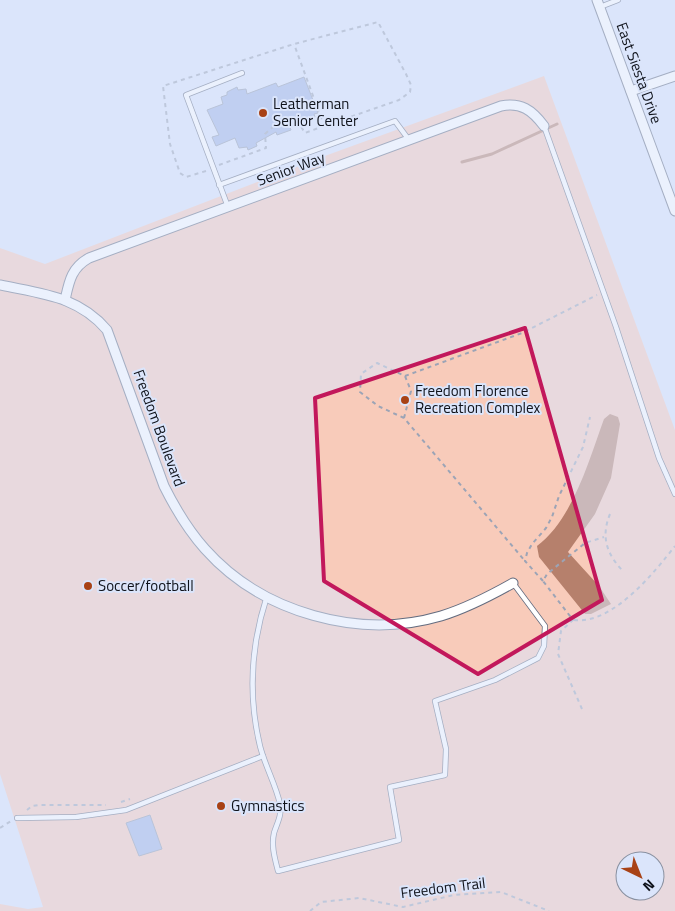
<svg xmlns="http://www.w3.org/2000/svg" width="675" height="911" font-family="'Titillium Web',sans-serif">
<style>
.green{fill:#f8cbba;fill-rule:evenodd}
.water{fill:#b6806c}
.lines{fill:none;stroke-linecap:round;stroke-linejoin:round}
.stream{stroke:#b6806c;stroke-width:3}
.building{fill:#9fb4e5;stroke:#919aae}
.service-casing{stroke:#646c7f;stroke-width:6}
.minor-casing{stroke:#646c7f;stroke-width:11}
.path{stroke:#9ca4b6;stroke-width:2;stroke-dasharray:4 4;stroke-linecap:butt}
.service{stroke:#fff;stroke-width:4.5}
.minor{stroke:#fff;stroke-width:9}
.marked{fill:none;stroke:#c2185b;stroke-width:4;stroke-linejoin:round}
.poi-dot{fill:#a84216;stroke:#dbe5fb;stroke-width:2}
.labels{text-anchor:middle;stroke-width:4;stroke-linejoin:round;paint-order:stroke}
.street-label{font-size:15px;fill:#0f121a;stroke:#dbe5fb}
.poi-label{font-size:15px;fill:#0f121a;stroke:#dbe5fb;text-anchor:start}
</style>
<rect width="100%" height="100%" fill="#dbe5fb"/>
<path class="green" d="M544,76L675,430V911H0V904L28,909L43,907L0,774V248L45,264L322,157ZM625,861H655V891H625Z"/>
<path class="water" d="M610,414L618,417L620,424L611,478L595,514L568,552L599,586L611,604L591,614H585L539,557L537,546C573,519 589,460 604,419Z"/>
<g class="lines">
<polyline class="stream" points="462,162 492,154 557,124"/>
</g>
<g class="building">
<polygon points="304,77 318,113 314,114 315,117 288,122 291,130 277,135 276,132 256,143 257,146 248,150 247,147 239,148 235,138 216,146 212,137 219,135 207,110 223,104 221,97 227,95 227,92 237,87 238,90 246,89 247,94 276,83 278,87"/>
<polygon points="150,815 162,849 139,856 126,823"/>
</g>
<g class="lines">
<g class="service-casing">
<g id="service">
<polyline points="600,7 618,0"/>
<polyline points="544,126 616,327 659,458 675,494"/>
<polyline points="219,185 395,121 409,140"/>
<polyline points="228,207 186,95 242,73"/>
<path d="M267,596C251,645 248,696 260,746C265,766 276,785 280,804C282,816 277,823 274,833C271,846 275,859 278,871L399,840L390,787L445,775L446,749L435,701L495,680L538,658L544,646L545,626L513,583"/>
<polyline points="17,818 76,817 126,810 263,756"/>
</g>
</g>
<g class="minor-casing">
<g id="minor">
<polyline points="597,0 675,211"/>
<polyline points="631,91 675,76"/>
<path d="M0,285C42,294 78,296 107,330L164,486C175,508 188,530 205,549C262,613 359,640 441,616C467,608 490,596 513,583"/>
<path d="M65,300C69,282 71,268 89,258L501,106C521,102 532,110 544,126"/>
</g>
</g>
<g class="path">
<polyline points="288,121 298,122 305,133 324,126"/>
<polyline points="219,165 266,148 265,134 274,126"/>
<polyline points="206,171 186,177 180,173 170,144 163,86 294,44 378,22 406,74 411,85 410,92 399,100 324,126 294,44"/>
<polyline points="405,376 522,333 597,295"/>
<polyline points="404,418 411,391 405,376 377,363 361,374 360,392 378,406 404,418 525,561"/>
<path d="M610,514C601,536 606,553 622,570"/>
<polyline points="543,581 525,561 527,553 532,544 546,528 552,517 559,496 583,447 590,417"/>
<path d="M574,620C612,625 654,573 675,546"/>
<polyline points="582,709 558,654 561,631 573,620 543,581 547,574 585,543 604,537"/>
<polyline points="121,802 130,799"/>
<polyline points="27,810 32,806 39,805 106,805"/>
<polyline points="0,828 11,821"/>
<polyline points="310,911 321,902 359,898 403,907 454,895 501,892 549,911"/>
</g>
<use href="#service" class="service"/>
<use href="#minor" class="minor"/>
</g>
<path d="M0 0H675V911H0ZM525,328L602,600L478,674L324,581L315,398Z" fill="#dbe5fb" fill-opacity=".55" fill-rule="evenodd"/>
<path class="marked" d="M525,328L602,600L478,674L324,581L315,398Z"/>
<g class="poi-dot">
<circle cx="263" cy="113" r="5"/>
<circle cx="405" cy="400" r="5"/>
<circle cx="88" cy="586" r="5"/>
<circle cx="221" cy="806" r="5"/>
</g>
<g class="labels">
<g class="street-label">
<text transform="translate(639 73) rotate(70)" y="5">East Siesta Drive</text>
<text transform="translate(291 169) rotate(-20)" y="5">Senior Way</text>
<text transform="translate(159 428) rotate(70)" y="5">Freedom Boulevard</text>
<text transform="translate(443 888) rotate(-7)" y="5">Freedom Trail</text>
</g>
<g class="poi-label">
<text x="273" y="109">Leatherman<tspan x="273" dy="17">Senior Center</tspan></text>
<text x="415" y="396">Freedom Florence<tspan x="415" dy="17">Recreation Complex</tspan></text>
<text x="98" y="591">Soccer/football</text>
<text x="231" y="811">Gymnastics</text>
</g>
</g>
<g transform="translate(640 876) rotate(137)"><circle r="24" fill="#dbe5fb" stroke="#8991a1"/>
<path d="M0-4L9 19L0 12L-9 19Z" fill="#a84216"/>
<text y="-8" font-size="14" font-weight="bold" text-anchor="middle" fill="#0f121a">N</text>
</g>
</svg>
